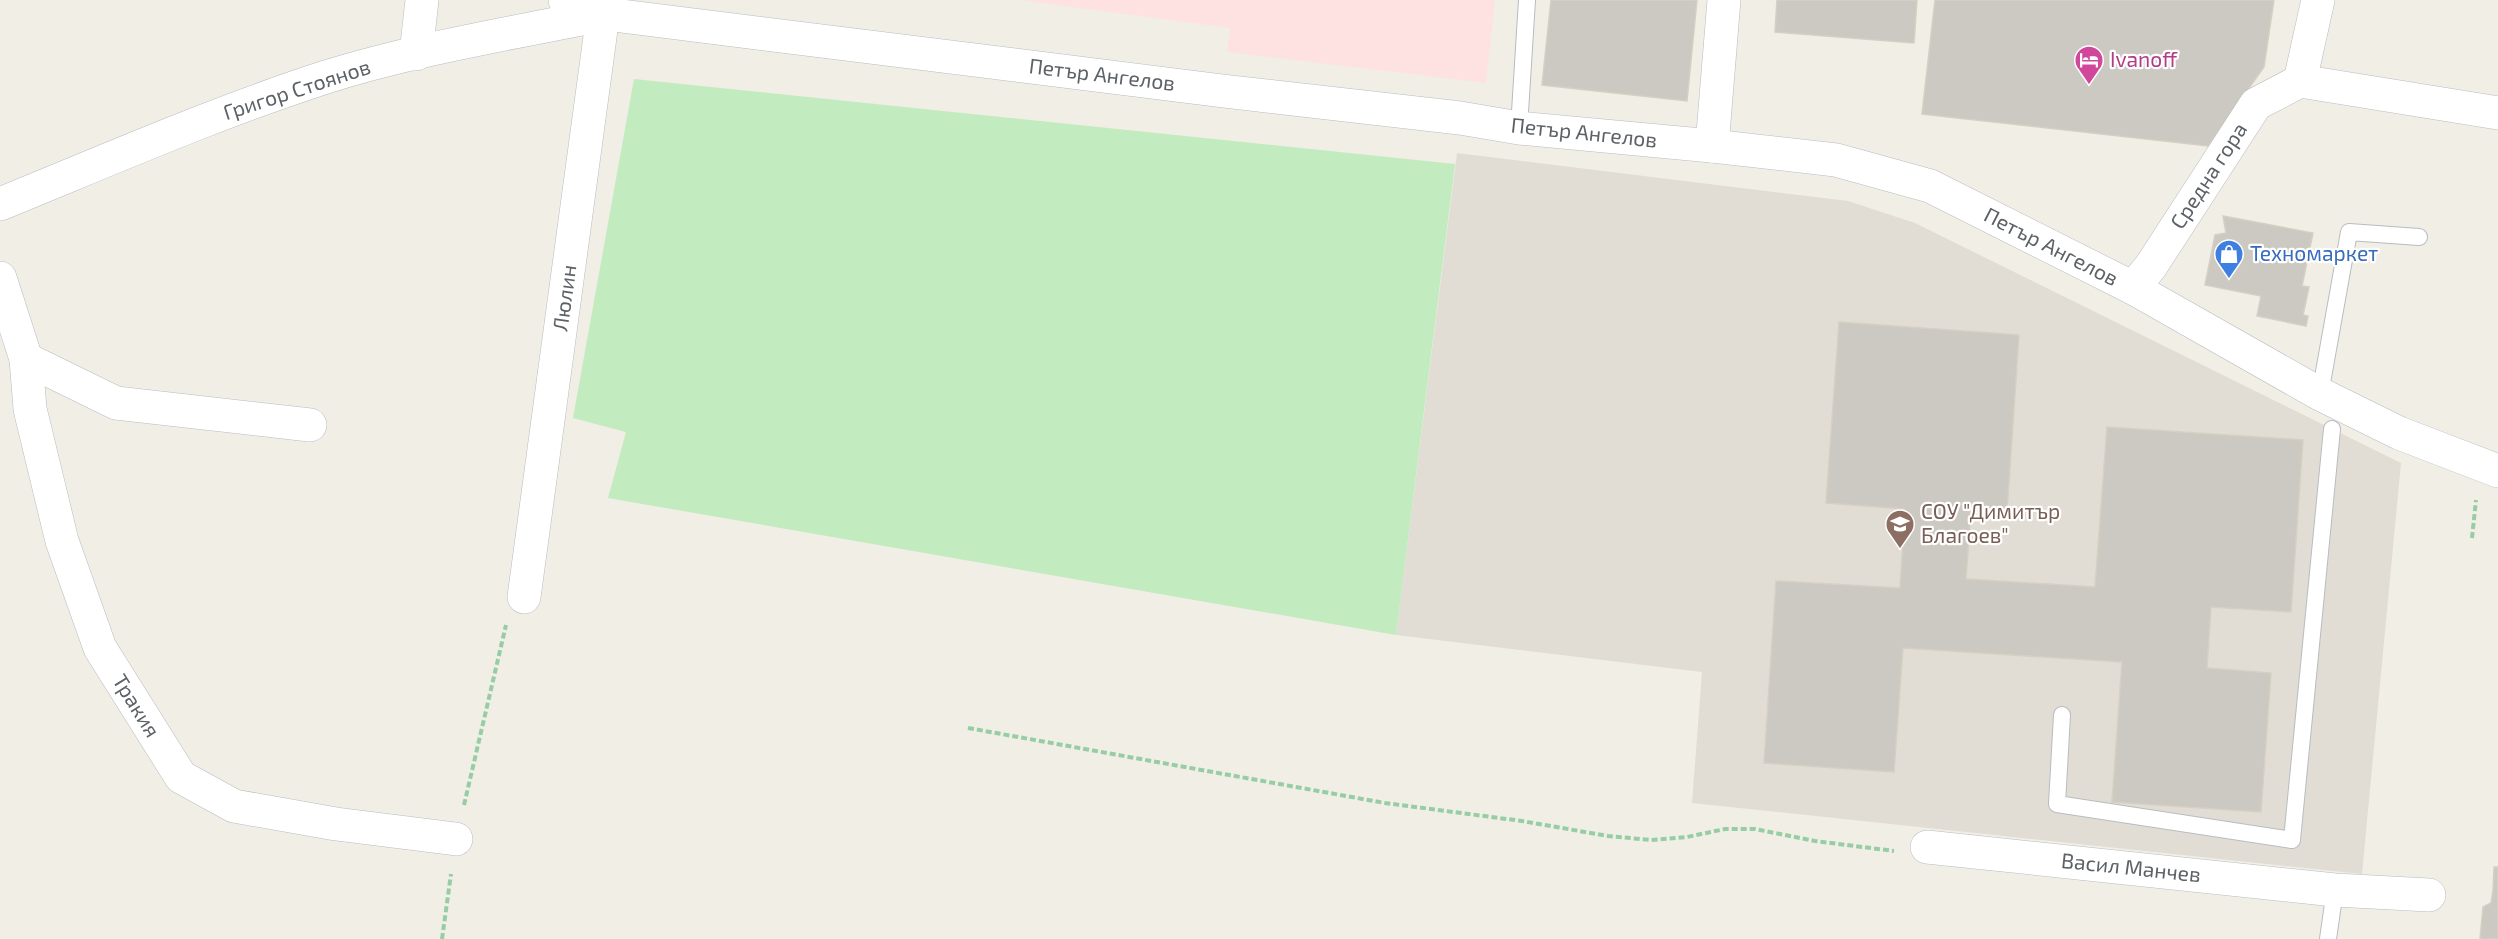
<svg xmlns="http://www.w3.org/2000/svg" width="2498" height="939" font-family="'Exo 2',sans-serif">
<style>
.education{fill:#e1ddd4}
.medical{fill:#fee2e1}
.green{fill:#c2ebbf}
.building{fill:#ccc8c2;stroke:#d6cfc3;stroke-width:1.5}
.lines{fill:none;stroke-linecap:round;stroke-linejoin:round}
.lane-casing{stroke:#b8bcc0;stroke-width:18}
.street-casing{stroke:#b8bcc0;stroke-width:34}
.path{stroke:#97cda4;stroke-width:4;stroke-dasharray:6 3;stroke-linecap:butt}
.lane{stroke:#fff;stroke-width:16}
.street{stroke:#fff;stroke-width:33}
.labels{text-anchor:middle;stroke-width:4.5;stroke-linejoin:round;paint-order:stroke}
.hotel-label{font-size:21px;fill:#b23c85;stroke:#fff;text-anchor:start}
.street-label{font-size:21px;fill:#5d6267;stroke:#fff}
.shop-label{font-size:21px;fill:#366cbe;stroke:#fff;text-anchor:start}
.education-label{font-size:21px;fill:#785e54;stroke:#fff;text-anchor:start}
</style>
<rect width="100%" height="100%" fill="#f1eee5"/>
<polygon class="education" points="1457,153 1848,201 1915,223 2401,463 2362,874 1692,803 1702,672 1396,635"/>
<polygon class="medical" points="1019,0 1495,0 1486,83 1227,52 1230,28"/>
<polygon class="green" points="634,79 1455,164 1396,635 608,498 626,432 573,418"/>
<g class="building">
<polygon points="1551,0 1697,0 1687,101 1542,85"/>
<polygon points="1777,0 1917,0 1914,43 1775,32"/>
<polygon points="1935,0 2274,0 2264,67 2208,146 1922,114"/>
<polygon points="2223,216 2313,233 2302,286 2309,287 2303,315 2308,316 2306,326 2257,316 2261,296 2205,285 2215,235 2226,233"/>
<polygon points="1839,322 2019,335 2007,512 1971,510 1966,579 2095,587 2107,427 2303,440 2291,612 2211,607 2207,668 2271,673 2261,812 2112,802 2122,662 1903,648 1894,772 1764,763 1776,581 1900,588 1905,509 1826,503"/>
<polygon points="2494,867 2498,867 2498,939 2480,939 2483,907 2491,903 2493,890"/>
</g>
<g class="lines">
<g class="lane-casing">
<g id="lane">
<polyline points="1519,128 1527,0"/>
<polyline points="2320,394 2349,232 2419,237"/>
<polyline points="2062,715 2057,804 2292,840 2332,429"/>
<polyline points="2328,939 2335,890"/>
</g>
</g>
<g class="street-casing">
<g id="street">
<polyline points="565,0 605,14 1223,91 1460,118 1519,128 1712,146 1836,160 1930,186 2133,288 2320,394 2399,433 2498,471"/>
<polyline points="416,54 422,0"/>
<polyline points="2300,81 2318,0"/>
<polyline points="1712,146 1724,0"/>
<path d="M0,204C108,160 215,113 326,77C415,49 513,33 605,14"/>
<polyline points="0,278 26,359 30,409 62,541 100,648 181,777 234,806 336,824 456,839"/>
<polyline points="2133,288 2151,266 2256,104 2300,81 2498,113"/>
<polyline points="26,359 116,403 310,425"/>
<polyline points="524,597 605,0"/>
<polyline points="1927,847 2335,890 2429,895"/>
</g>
</g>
<g class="path">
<polyline points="2472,538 2476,500"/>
<polyline points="968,728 1385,803 1522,821 1608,836 1651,840 1687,837 1725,829 1755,829 1815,841 1894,851"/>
<polyline points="464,805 506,625"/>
<polyline points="442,939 451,874"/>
</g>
<use href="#lane" class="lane"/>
<use href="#street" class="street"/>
</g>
<defs>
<g id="hotel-pin" transform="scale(1.5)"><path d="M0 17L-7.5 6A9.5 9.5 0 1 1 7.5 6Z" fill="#d1479c" stroke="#fff"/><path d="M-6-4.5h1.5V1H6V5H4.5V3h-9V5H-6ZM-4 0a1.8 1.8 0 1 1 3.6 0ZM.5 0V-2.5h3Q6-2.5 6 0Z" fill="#fff"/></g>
<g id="shop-pin" transform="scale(1.5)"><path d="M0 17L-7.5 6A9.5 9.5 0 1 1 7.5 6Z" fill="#3f7fe0" stroke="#fff"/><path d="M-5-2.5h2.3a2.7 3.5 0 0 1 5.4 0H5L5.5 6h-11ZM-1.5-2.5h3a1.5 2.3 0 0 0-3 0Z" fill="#fff"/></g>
<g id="school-pin" transform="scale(1.5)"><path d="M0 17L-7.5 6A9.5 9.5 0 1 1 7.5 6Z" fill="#8d6e63" stroke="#fff"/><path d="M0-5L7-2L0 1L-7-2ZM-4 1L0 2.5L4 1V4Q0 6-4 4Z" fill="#fff"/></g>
</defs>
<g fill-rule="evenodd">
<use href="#hotel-pin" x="2089" y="60"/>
<use href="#shop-pin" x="2229" y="254"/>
<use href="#school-pin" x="1900" y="524"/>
</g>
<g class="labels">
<g class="hotel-label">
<text x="2110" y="67">Ivanoff</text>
</g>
<g class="street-label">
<text transform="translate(1102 75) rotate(7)" y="7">Петър Ангелов</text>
<text transform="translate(297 90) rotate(-18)" y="7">Григор Стоянов</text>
<text transform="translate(1584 133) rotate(6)" y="7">Петър Ангелов</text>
<text transform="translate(2209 176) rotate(-57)" y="7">Средна гора</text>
<text transform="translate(2051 247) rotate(27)" y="7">Петър Ангелов</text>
<text transform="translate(565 298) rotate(-82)" y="7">Люлин</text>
<text transform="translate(136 706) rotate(58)" y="7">Тракия</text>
<text transform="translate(2131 868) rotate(6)" y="7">Васил Манчев</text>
</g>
<g class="shop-label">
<text x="2250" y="261">Техномаркет</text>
</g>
<g class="education-label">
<text x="1921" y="519">СОУ "Димитър<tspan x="1921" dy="24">Благоев"</tspan></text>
</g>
</g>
</svg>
